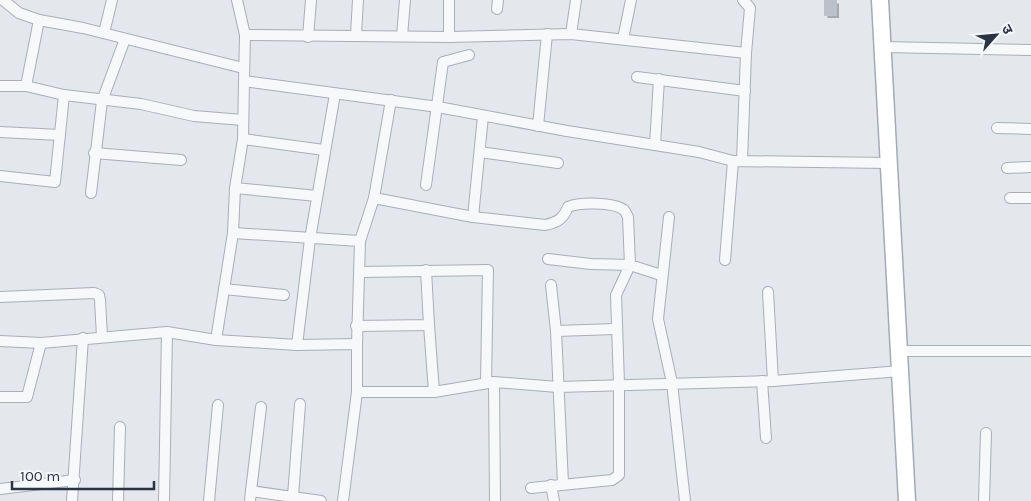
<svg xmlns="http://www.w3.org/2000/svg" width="1031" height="501" font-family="Karla,'Noto Sans Devanagari',sans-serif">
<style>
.building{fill:#bbc0ca;filter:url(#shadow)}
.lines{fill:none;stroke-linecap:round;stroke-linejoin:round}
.minor-casing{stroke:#a9aeb7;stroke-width:12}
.primary-casing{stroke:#a3abb8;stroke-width:19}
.minor{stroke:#f7f8fa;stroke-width:10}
.primary{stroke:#fff;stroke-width:16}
</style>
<defs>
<filter id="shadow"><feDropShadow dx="3.5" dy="3.5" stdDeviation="0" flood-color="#0004"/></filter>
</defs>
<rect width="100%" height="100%" fill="#e4e7ec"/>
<polygon class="building" points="824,0 837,0 837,15 824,16"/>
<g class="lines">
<g class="minor-casing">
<g id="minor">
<polyline points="3,0 19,13 39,20 83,28 243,68"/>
<polyline points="237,0 245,35 244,81 438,107 567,131 699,152 733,161"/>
<polyline points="449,0 449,37"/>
<polyline points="743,0 750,8 746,53"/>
<polyline points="497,9 498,0"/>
<polyline points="104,33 112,0"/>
<polyline points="571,34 576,0"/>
<polyline points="245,35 449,37 571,34 746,53 742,161"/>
<polyline points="356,35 358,0"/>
<polyline points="402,36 405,0"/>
<polyline points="308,37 311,0"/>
<polyline points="623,39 631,0"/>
<polyline points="883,47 1031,50"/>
<polyline points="637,77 745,91"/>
<polyline points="0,86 26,86 64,95 141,104 194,116 243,120"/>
<polyline points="26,86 39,20"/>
<polyline points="538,126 547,34"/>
<polyline points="997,128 1031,129"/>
<polyline points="0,132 60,135"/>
<polyline points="243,139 324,150"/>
<polyline points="655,145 659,79"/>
<polyline points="480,152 558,163"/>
<polyline points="94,153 181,160"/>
<polyline points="1007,168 1031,167"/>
<polyline points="0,176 55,182 64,95"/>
<polyline points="426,185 443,62 469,55"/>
<polyline points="235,188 317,196"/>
<polyline points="91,193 102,101 125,39"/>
<polyline points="374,198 391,100"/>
<polyline points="1010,198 1031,198"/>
<polyline points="473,217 483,116"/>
<polyline points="669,217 658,319 672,383 685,501"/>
<polyline points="233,233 360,241 357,344"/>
<path d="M360,241L374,198L473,217L545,225C558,222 563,219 568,207C579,202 614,202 624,210C624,210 628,216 628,217L630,265L661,275"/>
<polyline points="725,260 733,161 888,163"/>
<polyline points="361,272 488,270 486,382"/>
<polyline points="551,285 556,331 563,484"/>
<polyline points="224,289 284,295"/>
<polyline points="768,292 773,381"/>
<polyline points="0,297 94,293 99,295 100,300 102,337"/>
<polyline points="429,325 434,392"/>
<polyline points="356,326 429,325 426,270"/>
<polyline points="556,331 615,329"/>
<polyline points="216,340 233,233 235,188 243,139 244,81"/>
<polyline points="0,341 41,343 167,332 216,340 297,345 357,344 357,392 343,501"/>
<polyline points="297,345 310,239 335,94"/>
<polyline points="901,351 1031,351"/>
<polyline points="762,381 766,438"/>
<polyline points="494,382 495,501"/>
<polyline points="357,392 434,392 494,382 558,387 773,381 901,371"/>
<polyline points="0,397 27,397 41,343"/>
<polyline points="551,485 554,501"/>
<polyline points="531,488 612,480 619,475 619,384 616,295 630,265 591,264 548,259"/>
<polyline points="0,489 75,480"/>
<polyline points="251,491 261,407"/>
<polyline points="293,496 300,404"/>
<polyline points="72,501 83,338"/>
<polyline points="118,501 120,427"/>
<polyline points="164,501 167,332"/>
<polyline points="209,501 218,405"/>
<polyline points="250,501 251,491 321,501"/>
<polyline points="984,501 986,433"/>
</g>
</g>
<g class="primary-casing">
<polyline id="primary" points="880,0 907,501"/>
</g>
<use href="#minor" class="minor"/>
<use href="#primary" class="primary"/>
</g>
<g transform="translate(996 35) rotate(63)" stroke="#f4f6f9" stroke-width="4" paint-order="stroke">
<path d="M0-4L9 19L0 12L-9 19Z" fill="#2b3445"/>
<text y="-8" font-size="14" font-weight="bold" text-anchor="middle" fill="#2b3445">उ</text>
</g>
<path d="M12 481v8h142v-8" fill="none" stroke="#2b3445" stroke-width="2.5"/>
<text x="20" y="481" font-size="15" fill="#2b3445" stroke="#f4f6f9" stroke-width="4" paint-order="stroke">100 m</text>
</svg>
